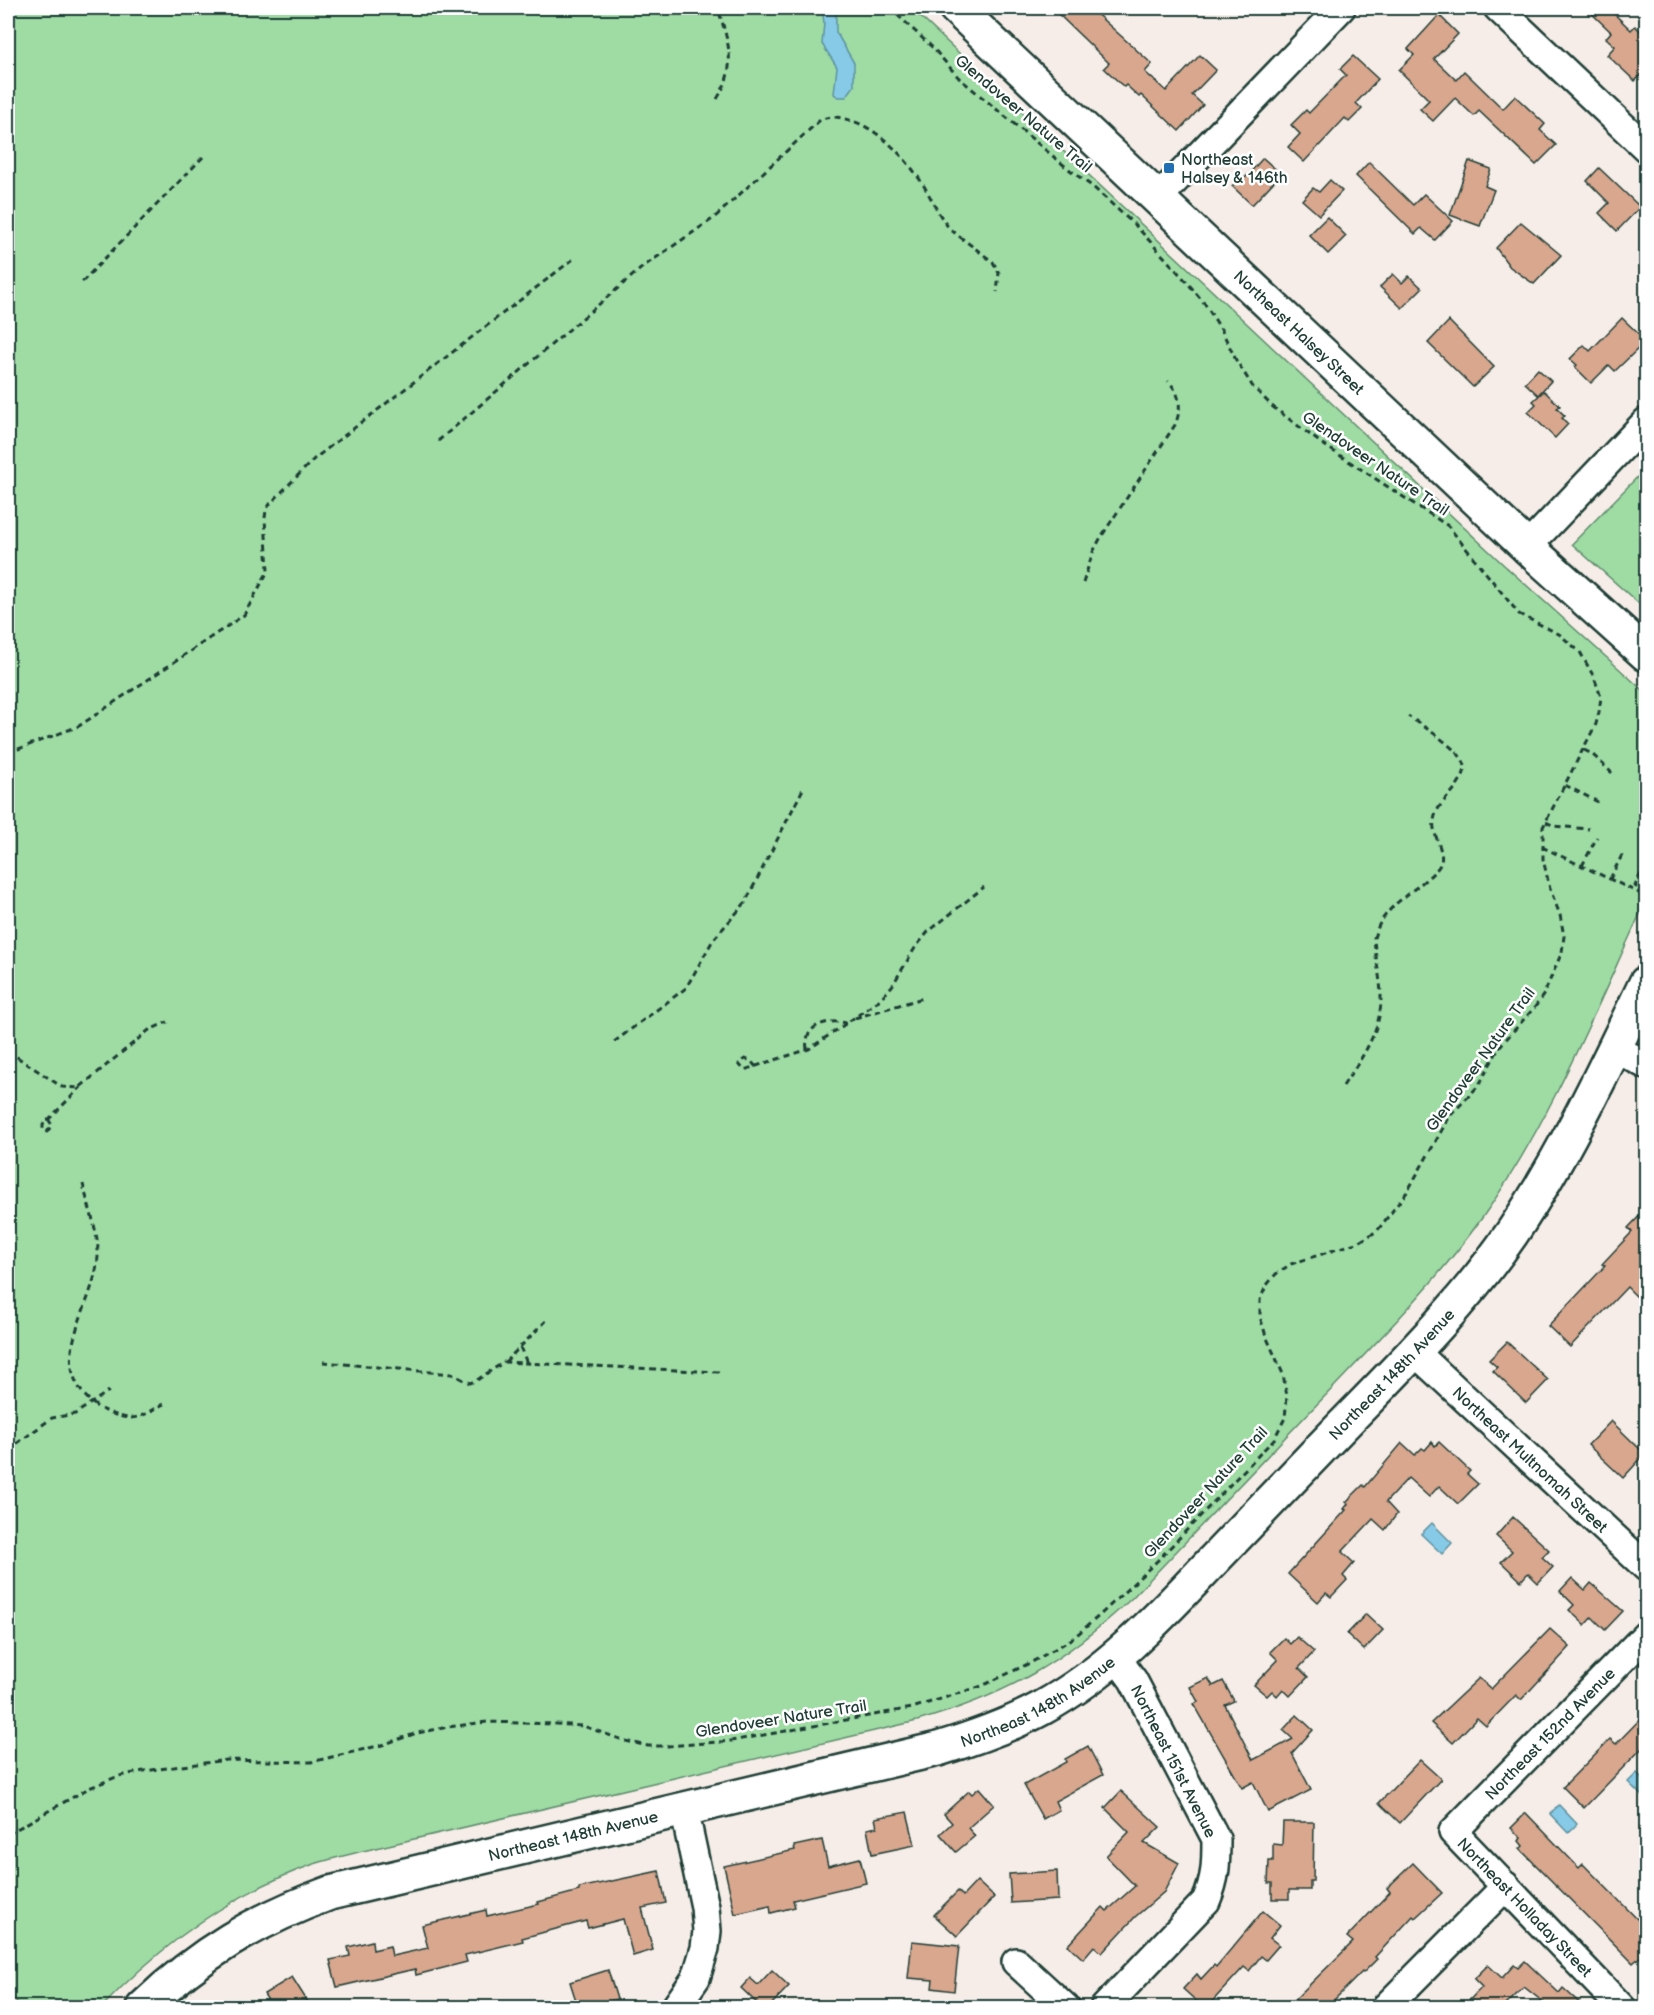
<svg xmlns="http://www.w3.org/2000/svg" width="1654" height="2015" font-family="'Balsamiq Sans',sans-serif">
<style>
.green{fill:#9edca4;stroke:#5e8c6c;stroke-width:1.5}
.water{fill:#86cae7;stroke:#5d929f;stroke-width:1.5}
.building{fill:#d9a68e;stroke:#1f3d34;stroke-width:1.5}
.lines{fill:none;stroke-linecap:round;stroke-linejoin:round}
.minor-casing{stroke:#1f3d34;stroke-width:32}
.major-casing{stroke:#1f3d34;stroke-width:38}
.path{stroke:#1f3d34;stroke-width:3;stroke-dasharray:6 4.5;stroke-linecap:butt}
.minor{stroke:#fff;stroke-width:27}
.major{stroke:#fff;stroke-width:33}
.poi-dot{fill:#1f6fb2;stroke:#fff;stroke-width:2}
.labels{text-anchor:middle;stroke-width:5;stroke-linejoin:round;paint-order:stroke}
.street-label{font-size:16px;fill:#1f3d34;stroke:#fff}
.poi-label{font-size:16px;fill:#1f3d34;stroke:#fff;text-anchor:start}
</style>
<rect width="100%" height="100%" fill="#f7ede8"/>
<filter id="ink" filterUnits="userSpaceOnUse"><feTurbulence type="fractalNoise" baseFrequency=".0167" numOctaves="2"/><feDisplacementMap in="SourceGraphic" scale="12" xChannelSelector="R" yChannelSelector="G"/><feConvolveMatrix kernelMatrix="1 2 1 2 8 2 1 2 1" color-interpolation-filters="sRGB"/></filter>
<g filter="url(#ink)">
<g class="green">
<path d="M8,8H911L1505,566L1646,693V876L1642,886L1646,889V901C1596,1008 1551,1121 1482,1218C1436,1282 1381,1338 1326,1395C1261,1462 1197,1530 1132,1598C1064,1662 1007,1695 917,1721L363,1851C347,1855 330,1859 314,1864C232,1893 161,1945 102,2007H22L8,1993Z"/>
<polygon points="1646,468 1646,610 1572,544"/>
</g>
<g class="water">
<polygon points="822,8 836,8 836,32 854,63 854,86 846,97 838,97 834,94 837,67 822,44 824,23"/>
<polygon points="1432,1523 1452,1543 1442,1554 1421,1534"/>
<polygon points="1637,1773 1646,1782 1646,1800 1628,1782"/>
<polygon points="1559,1805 1577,1824 1568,1833 1550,1814"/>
</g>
<g class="building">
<polygon points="1052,8 1090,8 1152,64 1145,72 1166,91 1200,55 1216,70 1192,95 1203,105 1179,131 1141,95 1139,97 1126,85 1124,87 1104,68 1109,63"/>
<polygon points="1586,8 1608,8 1631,30 1635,26 1647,37 1647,69 1635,81 1607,55 1615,46 1606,38 1611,32"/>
<polygon points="1439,15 1458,34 1434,59 1456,80 1464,71 1503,109 1515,96 1545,124 1540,130 1556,145 1536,165 1479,111 1474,116 1455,98 1433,121 1420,109 1429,100 1399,70 1414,55 1408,49"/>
<polygon points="1353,56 1378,79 1356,103 1362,109 1349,122 1345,118 1304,162 1288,147 1300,134 1291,125 1306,110 1309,113 1346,75 1340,69"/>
<polygon points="1263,158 1281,174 1252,205 1232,186 1242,176 1245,178"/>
<polygon points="1469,161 1491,169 1485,186 1494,190 1480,226 1450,215"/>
<polygon points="1369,162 1413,205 1424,194 1453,221 1435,240 1421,228 1415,234 1356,176"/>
<polygon points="1599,168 1640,207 1617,231 1599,213 1609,203 1587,181"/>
<polygon points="1330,180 1342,191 1319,215 1302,200 1313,188 1319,192"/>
<polygon points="1327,217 1346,236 1328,254 1309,235"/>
<polygon points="1521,222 1561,255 1534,284 1510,267 1496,248"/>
<polygon points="1393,274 1402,283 1409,276 1422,288 1402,308 1380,287"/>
<polygon points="1622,318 1646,341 1615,371 1609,365 1591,383 1575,367 1577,365 1570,359 1584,345 1590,351"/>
<polygon points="1449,321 1494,367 1473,387 1428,343"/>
<polygon points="1538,369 1551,381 1538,395 1525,383"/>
<polygon points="1544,391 1560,406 1557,408 1565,416 1562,418 1568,424 1555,438 1528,412 1536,404 1533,401"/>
<polygon points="1647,1208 1647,1289 1638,1298 1627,1287 1570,1347 1548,1326 1605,1266 1602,1264 1632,1232 1628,1228"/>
<polygon points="1507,1342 1548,1380 1526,1403 1493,1371 1497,1367 1489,1360"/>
<polygon points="1611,1421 1645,1454 1623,1478 1588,1445"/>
<polygon points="1432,1442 1435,1446 1439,1442 1470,1471 1467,1474 1478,1484 1458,1504 1439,1486 1429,1497 1408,1478 1386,1502 1397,1514 1385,1530 1373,1519 1342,1552 1354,1563 1343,1576 1347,1580 1331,1597 1326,1593 1318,1602 1288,1574 1346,1510 1344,1509 1348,1504 1346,1502 1363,1485 1365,1487 1402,1443 1415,1455 1422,1448 1425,1450"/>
<polygon points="1513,1517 1549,1550 1542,1557 1553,1567 1538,1583 1528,1573 1521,1581 1501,1562 1512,1551 1496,1536"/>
<polygon points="1572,1578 1585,1590 1591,1583 1623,1611 1605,1630 1592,1617 1585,1625 1569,1610 1574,1605 1560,1591"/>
<polygon points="1366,1614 1383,1630 1364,1650 1347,1634"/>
<polygon points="1550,1629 1570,1647 1521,1700 1516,1695 1486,1726 1477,1718 1453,1743 1431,1723 1479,1678 1491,1689"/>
<polygon points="1297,1637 1314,1652 1299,1668 1308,1677 1290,1696 1283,1689 1277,1696 1272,1691 1267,1696 1254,1685 1278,1660 1270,1652 1284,1638 1290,1644"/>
<polygon points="1208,1678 1213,1686 1223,1681 1234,1701 1225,1705 1253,1760 1293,1739 1283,1730 1297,1715 1313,1730 1292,1753 1311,1790 1268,1812 1253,1782 1242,1788 1194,1704 1198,1702 1190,1687"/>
<polygon points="1647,1712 1647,1743 1584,1808 1563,1787 1610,1739 1616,1744"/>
<polygon points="1088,1746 1103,1775 1055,1801 1059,1810 1043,1819 1024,1785 1066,1762 1065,1759"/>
<polygon points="1420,1760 1441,1779 1400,1823 1379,1803"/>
<polygon points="979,1788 994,1805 968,1828 975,1836 956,1852 940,1834 952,1823 944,1814 969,1791 972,1794"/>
<polygon points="1121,1791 1160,1827 1144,1843 1179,1863 1164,1892 1135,1917 1102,1953 1094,1946 1083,1959 1068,1945 1103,1907 1107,1911 1135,1886 1106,1856 1129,1832 1105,1808"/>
<polygon points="907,1812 915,1845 872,1854 867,1829 877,1827 875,1818"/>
<polygon points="1526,1813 1579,1868 1583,1864 1647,1929 1647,1964 1640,1957 1633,1963 1520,1849 1523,1846 1519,1841 1521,1838 1511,1828"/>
<polygon points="1283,1822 1314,1822 1313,1881 1310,1881 1310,1890 1289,1890 1289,1899 1272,1899 1272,1883 1268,1883 1269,1861 1273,1861 1273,1844 1282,1845"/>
<polygon points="822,1840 828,1866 860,1858 866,1883 793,1900 795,1907 771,1913 770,1906 735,1914 724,1866 795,1850 794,1846"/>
<polygon points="1413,1863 1442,1893 1415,1918 1413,1916 1375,1957 1377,1959 1363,1973 1362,1972 1327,2007 1287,2007 1353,1942 1347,1937 1390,1892 1387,1888"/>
<polygon points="659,1871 666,1903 642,1908 653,1950 633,1956 623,1919 588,1928 586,1921 522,1938 523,1941 465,1955 467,1962 416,1975 415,1969 337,1987 330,1960 350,1956 348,1947 372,1941 373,1950 390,1946 392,1956 428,1948 422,1925 486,1910 487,1916 539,1904 538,1902 579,1891 579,1888"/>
<polygon points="1057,1871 1058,1900 1011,1903 1009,1874"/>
<polygon points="977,1881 994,1897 957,1936 934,1915 958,1891 963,1896"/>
<polygon points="1263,1911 1280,1925 1270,1938 1279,1945 1266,1960 1261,1956 1249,1971 1244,1967 1207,2007 1203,2007 1183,1989 1197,1974 1201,1979 1214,1965 1216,1967"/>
<polygon points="912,1941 959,1946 954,1991 932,1988 933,1980 908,1978"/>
<polygon points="1525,1961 1559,1993 1563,1988 1584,2007 1545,2007 1547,2005 1524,1987 1504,2007 1463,2007 1482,1987 1474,1979 1488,1965 1502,1978 1514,1965 1518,1968"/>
<polygon points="608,1970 617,1999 589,2007 578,2007 570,1982"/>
<polygon points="772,1970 789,1986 769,2007 761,2007 741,1988 750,1978 758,1985"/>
<polygon points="292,1977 311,2007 272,2007 264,1994"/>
</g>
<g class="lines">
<g class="minor-casing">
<g id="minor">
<polyline points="1498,8 1646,148"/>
<polyline points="1158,198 1341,8"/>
<polyline points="1527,547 1646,422"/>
<polyline points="1615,1048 1646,1065"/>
<path id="s1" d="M1414,1351L1646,1567"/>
<polyline points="1016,1962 1066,2008"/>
<polyline points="675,2008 696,1978 705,1948 707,1931 705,1907 684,1809"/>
<path d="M1104,2008L1206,1901C1216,1878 1216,1863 1216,1839L1133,1680L1116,1657"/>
<polyline points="1385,2008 1506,1886"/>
<path id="s2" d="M1622,2008L1453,1832L1646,1635"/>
</g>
</g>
<g class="major-casing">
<g id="major">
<path id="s3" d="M956,8L1527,547L1646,654"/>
<path id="s4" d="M143,2008C200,1953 256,1920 330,1893L938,1749C974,1738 1009,1726 1042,1708C1106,1673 1156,1621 1205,1569C1243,1529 1282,1489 1320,1449C1386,1380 1458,1312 1512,1233C1565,1154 1605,1068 1646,983"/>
</g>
</g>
<g class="path">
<path d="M717,99C738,66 728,42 718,8"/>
<polyline points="82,282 204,156"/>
<path d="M438,441L644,266L714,218L820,120C831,115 841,117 852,121C881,130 908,160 924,186C933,201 939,217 951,230L993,262L999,273L997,292"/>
<path d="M1083,583L1093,552L1101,537L1175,425C1182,408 1181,394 1168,381"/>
<polyline points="1584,750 1592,754 1612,773"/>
<polyline points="8,753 79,726 244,615 268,571 265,518 266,510 270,504 314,459 576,257"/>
<polyline points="1565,785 1598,802"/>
<polyline points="1546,822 1554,826 1589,829"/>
<polyline points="1542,847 1637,892 1639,893 1641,890 1635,886 1646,863"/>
<polyline points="1582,866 1597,837"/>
<polyline points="1610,879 1624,851"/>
<polyline points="855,1018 923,998"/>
<polyline points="614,1042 686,988 713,940 745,903 803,789"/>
<path d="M807,1049C803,1025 827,1019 846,1023"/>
<polyline points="8,1051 62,1087 79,1088 149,1030 168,1022"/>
<polyline points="756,1067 751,1061 745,1059 739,1064 744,1070 809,1049 877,1002 892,986 915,948 928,932 984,887"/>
<path d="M1343,1086C1361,1059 1381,1032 1381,998C1381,978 1375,958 1374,938C1383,904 1415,893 1437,869C1450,855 1431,837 1434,821C1435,809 1445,800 1453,791C1458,784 1465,775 1465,767C1465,752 1420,724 1408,716"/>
<polyline points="48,1119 52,1125 47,1132 43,1129 43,1125 81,1087"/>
<path d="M83,1184C88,1206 99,1233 98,1256C95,1308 41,1363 96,1406C101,1410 107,1411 113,1414C137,1423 142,1415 164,1404"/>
<polyline points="520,1347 527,1363"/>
<polyline points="323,1362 452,1374 470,1383 477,1380 504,1362 721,1372"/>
<polyline points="505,1362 546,1321"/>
<polyline points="8,1450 52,1418 75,1414 109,1391"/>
<polyline points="8,1834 89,1788 119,1776 144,1771 227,1760 311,1762 382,1745 417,1733 448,1727 487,1722 556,1724 583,1726 626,1741 648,1746 668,1746 731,1741 912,1708 982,1686 1032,1662 1072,1639 1100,1615 1158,1560 1274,1439 1285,1418 1287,1396 1283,1374 1266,1336 1260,1317 1260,1300 1266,1286 1276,1274 1291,1264 1359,1242 1377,1231 1407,1192 1450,1116 1479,1085 1500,1046 1535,1007 1544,994 1562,952 1564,936 1560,915 1550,889 1543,859 1543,827 1596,724 1599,712 1601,697 1594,677 1580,652 1559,634 1519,614 1448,526 1321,443 1273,407 1253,387 1236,360 1222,331 1205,304 1186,281 1136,226 1093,187 1066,167 959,78 933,48 890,8"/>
</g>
<use href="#minor" class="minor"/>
<use href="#major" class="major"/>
</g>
</g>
<rect class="poi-dot" x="1163" y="162" width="12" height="12" rx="3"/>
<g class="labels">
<g class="street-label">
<text transform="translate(1024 113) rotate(40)" y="6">Glendoveer Nature Trail</text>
<text dy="6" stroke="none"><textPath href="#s3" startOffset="472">Northeast Halsey Street</textPath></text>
<text transform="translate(1376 463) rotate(34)" y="6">Glendoveer Nature Trail</text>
<text transform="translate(1480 1059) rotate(-54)" y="6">Glendoveer Nature Trail</text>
<text dy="6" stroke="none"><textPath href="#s4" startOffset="1443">Northeast 148th Avenue</textPath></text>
<text dy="6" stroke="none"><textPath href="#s1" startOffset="159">Northeast Multnomah Street</textPath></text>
<text transform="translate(1205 1492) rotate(-47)" y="6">Glendoveer Nature Trail</text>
<text dy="6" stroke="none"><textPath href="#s4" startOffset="957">Northeast 148th Avenue</textPath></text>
<text transform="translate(781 1718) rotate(-9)" y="6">Glendoveer Nature Trail</text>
<text dy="6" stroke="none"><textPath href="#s2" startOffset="382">Northeast 152nd Avenue</textPath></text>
<text transform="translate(1174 1761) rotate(63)" y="6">Northeast 151st Avenue</text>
<text dy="6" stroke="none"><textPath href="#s4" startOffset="471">Northeast 148th Avenue</textPath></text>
<text transform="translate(1525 1907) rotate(46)" y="6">Northeast Holladay Street</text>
</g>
<g class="poi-label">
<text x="1181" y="165">Northeast<tspan x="1181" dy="18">Halsey &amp; 146th</tspan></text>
</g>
</g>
<rect width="1654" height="2015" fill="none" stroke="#fff" stroke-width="30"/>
<rect x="15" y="15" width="1624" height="1985" fill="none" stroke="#1f3d34" stroke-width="2" filter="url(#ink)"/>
</svg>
